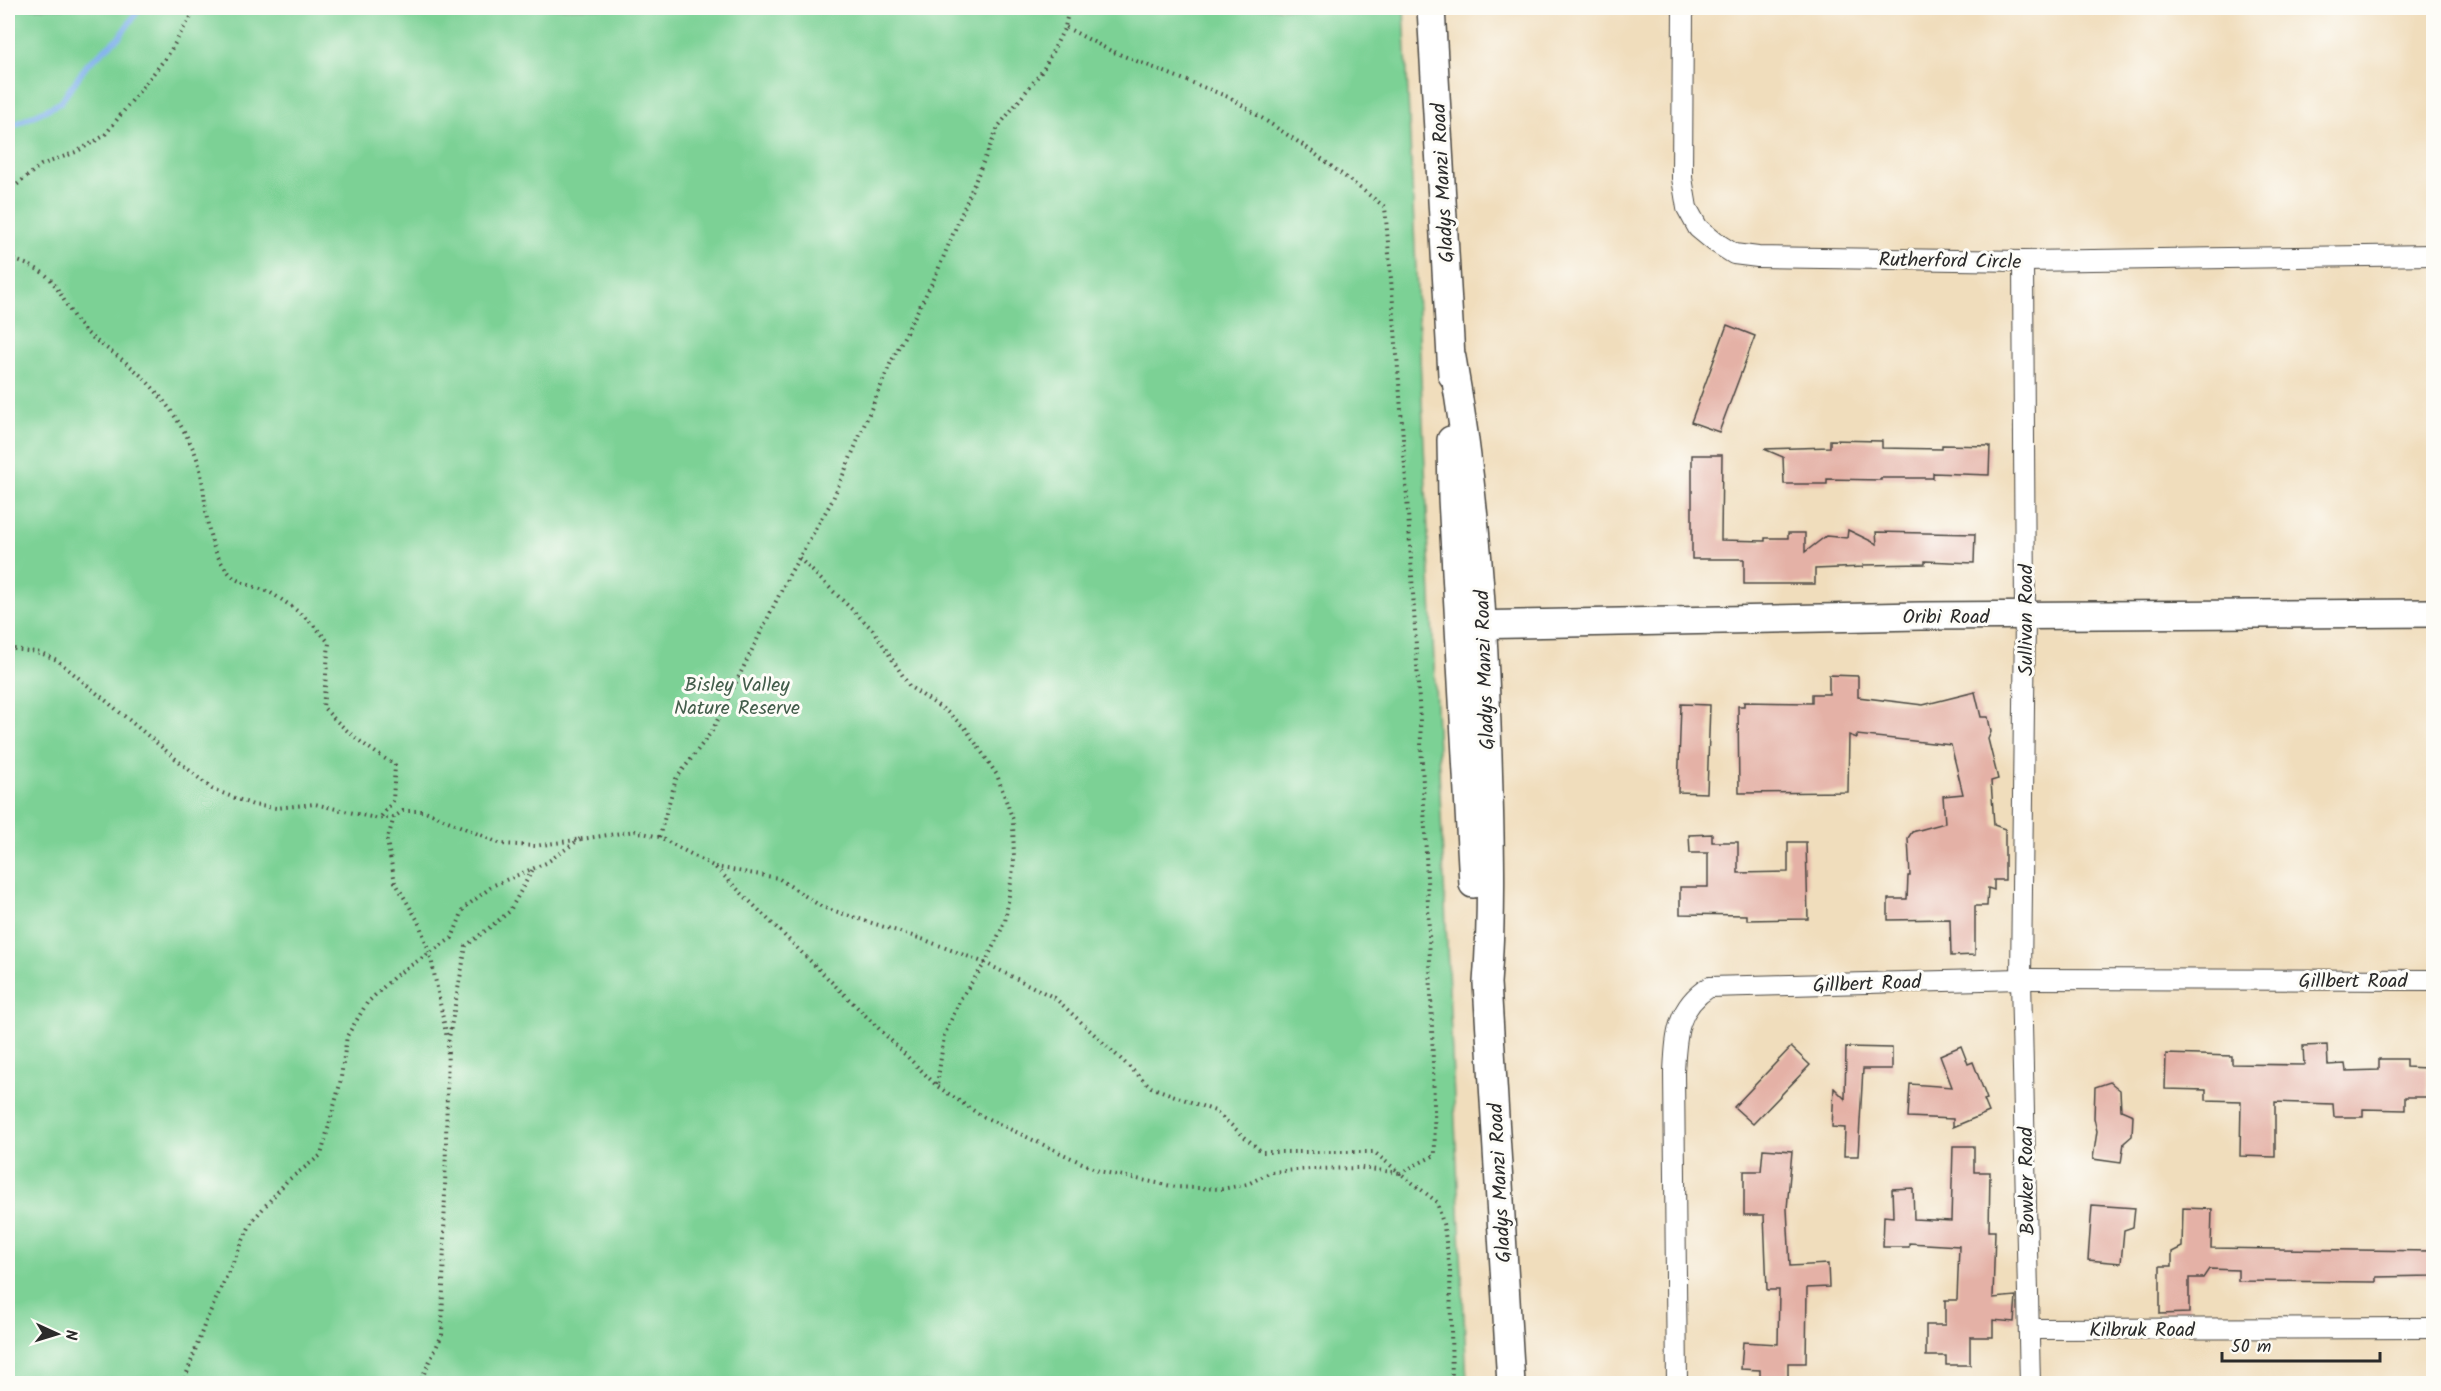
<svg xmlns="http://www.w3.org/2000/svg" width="2441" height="1391" font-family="Kalam,sans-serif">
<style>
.green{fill:#7bd195;stroke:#537e60;stroke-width:1.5}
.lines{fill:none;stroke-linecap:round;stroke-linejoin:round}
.stream{stroke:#81b2ec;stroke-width:6}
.building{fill:#e4b1a6}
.street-casing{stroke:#494641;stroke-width:22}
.secondary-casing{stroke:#494641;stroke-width:30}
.path{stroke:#494641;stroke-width:4;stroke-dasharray:1.5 4.5;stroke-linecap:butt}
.street{stroke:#fff;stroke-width:20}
.secondary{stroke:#fff;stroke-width:27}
.labels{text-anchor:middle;stroke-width:6;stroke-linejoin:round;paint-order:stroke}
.street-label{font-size:20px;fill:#2b2b2b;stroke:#fdfcf7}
.park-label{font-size:20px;fill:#435d4b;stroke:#fdfcf7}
</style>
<rect width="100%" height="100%" fill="#fdfcf7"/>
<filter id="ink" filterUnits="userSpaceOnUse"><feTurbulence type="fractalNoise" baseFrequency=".0167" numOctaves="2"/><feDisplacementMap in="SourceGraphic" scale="12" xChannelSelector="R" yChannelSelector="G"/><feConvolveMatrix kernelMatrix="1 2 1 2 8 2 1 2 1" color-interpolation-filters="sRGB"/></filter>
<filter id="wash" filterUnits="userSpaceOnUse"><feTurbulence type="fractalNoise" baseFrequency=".008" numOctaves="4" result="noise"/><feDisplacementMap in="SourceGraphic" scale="24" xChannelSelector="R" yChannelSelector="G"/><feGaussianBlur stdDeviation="1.35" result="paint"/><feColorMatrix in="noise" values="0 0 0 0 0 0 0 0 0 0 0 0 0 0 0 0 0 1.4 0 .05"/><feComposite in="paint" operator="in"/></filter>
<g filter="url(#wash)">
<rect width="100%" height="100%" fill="#f0ddbc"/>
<polygon class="green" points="8,8 1404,8 1467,1383 8,1383"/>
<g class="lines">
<polyline class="stream" points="8,128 60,103 87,65 120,36 140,8"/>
</g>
<g id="blocks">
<g class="building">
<polygon points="1727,325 1755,336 1719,432 1691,422"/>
<polygon points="1830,440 1882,441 1882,448 1942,449 1942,445 1990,446 1989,475 1933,473 1933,478 1881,478 1881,480 1827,479 1827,484 1784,484 1783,457 1764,449 1830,447"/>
<polygon points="1692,455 1722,455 1721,540 1765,541 1765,538 1788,538 1788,533 1805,533 1805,552 1826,536 1847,538 1848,530 1877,544 1876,532 1975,534 1974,563 1925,561 1925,564 1863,565 1863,567 1815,569 1815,584 1744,584 1744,559 1692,559"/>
<polygon points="1829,675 1858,676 1858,697 1923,705 1975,692 1981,717 1988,717 1991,732 1988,739 1998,779 1991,781 1994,825 2005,829 2005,880 1994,880 1994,890 1988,888 1987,906 1975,906 1975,955 1951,956 1950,919 1888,920 1888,899 1907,899 1908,876 1910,876 1908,838 1912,832 1945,823 1943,796 1963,794 1951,745 1857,735 1857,738 1849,735 1848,792 1739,793 1738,706 1744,706 1744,702 1812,703 1812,694 1829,694"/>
<polygon points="1681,704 1710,705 1707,793 1678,792"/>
<polygon points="1712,834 1712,842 1738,842 1738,873 1788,872 1788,842 1806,842 1808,919 1747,920 1747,915 1680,914 1680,887 1708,887 1708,853 1690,853 1689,835"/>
<polygon points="2327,1045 2328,1065 2345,1064 2346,1071 2379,1070 2379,1059 2406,1059 2406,1067 2427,1068 2427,1097 2405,1097 2405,1110 2363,1109 2363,1117 2334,1117 2333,1104 2275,1102 2275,1157 2240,1156 2241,1101 2206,1100 2206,1090 2165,1089 2166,1054 2232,1056 2232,1064 2304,1065 2303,1046"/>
<polygon points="1961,1046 1968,1064 1973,1062 1987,1099 1984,1100 1989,1112 1953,1127 1953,1119 1908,1117 1910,1084 1952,1087 1940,1055"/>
<polygon points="1791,1047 1810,1065 1753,1124 1734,1107"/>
<polygon points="1846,1047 1892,1048 1892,1069 1863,1069 1858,1156 1844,1156 1845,1128 1832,1127 1834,1088 1845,1099"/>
<polygon points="2110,1082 2120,1090 2121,1110 2133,1115 2132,1136 2124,1143 2121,1163 2093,1159 2097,1131 2094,1118 2095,1087"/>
<polygon points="1953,1146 1974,1146 1974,1172 1990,1172 1989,1231 1995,1231 1993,1298 2016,1296 2014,1322 1993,1320 1993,1337 1970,1337 1970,1365 1946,1365 1946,1356 1926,1356 1926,1325 1945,1325 1945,1300 1957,1300 1959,1246 1909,1243 1909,1247 1883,1247 1884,1216 1893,1217 1892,1189 1913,1188 1914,1219 1951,1221"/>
<polygon points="1763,1149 1792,1151 1787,1209 1790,1266 1828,1264 1829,1287 1807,1288 1806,1363 1788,1363 1788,1383 1760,1383 1760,1370 1741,1369 1743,1342 1778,1344 1779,1290 1767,1290 1764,1215 1744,1215 1744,1171 1761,1171"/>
<polygon points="2092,1205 2135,1208 2133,1227 2124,1230 2121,1263 2088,1260"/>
<polygon points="2183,1208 2212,1209 2211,1248 2433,1251 2433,1276 2376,1277 2376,1282 2238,1281 2238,1270 2209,1269 2203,1278 2189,1278 2189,1313 2160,1314 2160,1266 2172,1266 2172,1252 2182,1247"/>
</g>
</g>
</g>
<g filter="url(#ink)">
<use href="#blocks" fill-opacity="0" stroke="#494641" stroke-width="1.5"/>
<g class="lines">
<g class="street-casing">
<g id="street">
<polyline points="1683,8 1682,178 1687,208 1698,228 1715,242 1734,254 1758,257 2023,261 2434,255"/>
<polyline points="2023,261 2025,615 2021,979 2030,1384"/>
<polyline points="2030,1329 2434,1328"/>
<path d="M1677,1384L1674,1072C1676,1037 1676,1008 1709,987L2021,979L2434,980"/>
</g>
</g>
<g class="secondary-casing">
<g id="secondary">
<polyline points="1431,8 1452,375"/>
<path d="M1452,358C1476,491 1484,621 1488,756C1490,831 1493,907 1487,983L1511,1384"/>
<polyline points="1451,440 1452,498 1473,884"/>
<polyline points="1466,625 1920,616 2434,613"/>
</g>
</g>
<g class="path">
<polyline points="8,192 41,165 76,152 104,136 168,55 188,21 198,8"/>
<path d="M8,258C24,263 44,269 54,284C65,299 71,317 84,330C98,344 115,353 130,366C157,388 181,421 195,453C211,494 198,538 230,574C238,584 259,587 271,593C294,607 313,622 329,643L323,707C345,731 367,748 395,765L393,801L380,818"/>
<polyline points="799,558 874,631 910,687 946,711 966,729 997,775 1013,820 1014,862 1005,922 985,963 961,998 944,1036 937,1086"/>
<polyline points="8,648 41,653 57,660 212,789 253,805 276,808 315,804 379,819 394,817 403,811 425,811 501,844 535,846 635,831 659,837 715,867 937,1086 980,1115 1099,1171 1176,1187 1222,1189 1248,1184 1271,1172 1310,1169 1361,1168 1400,1173 1437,1202 1444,1227 1450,1269 1452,1384"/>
<polyline points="394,817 387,841 395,882 418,921 430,953 447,1038"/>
<polyline points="659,837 676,779 712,731 789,575 832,501 891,362 935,277 998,127 1043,70 1065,27 1069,8"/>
<path d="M715,867L778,878L822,907L925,940L985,963L1055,998L1151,1087L1215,1111L1262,1152H1374L1400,1173L1435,1155C1429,839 1412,522 1385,207L1306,147L1231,98L1111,51L1065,27"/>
<polyline points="183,1384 205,1323 252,1221 287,1181 321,1155 340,1084 347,1036 367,1003 395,976 452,938 464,908 494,885 546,863 580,839"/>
<polyline points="419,1384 442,1335 448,1043 466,946 509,912 533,869"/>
</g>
<use href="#street" class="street"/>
<use href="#secondary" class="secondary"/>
</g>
</g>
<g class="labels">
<g class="street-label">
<text transform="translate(1442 183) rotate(-93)" y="7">Gladys Manzi Road</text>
<text transform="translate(1950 260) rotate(1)" y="7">Rutherford Circle</text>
<text x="1946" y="623">Oribi Road</text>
<text transform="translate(2025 620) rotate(-90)" y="7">Sullivan Road</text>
<text transform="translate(1484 670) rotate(-92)" y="7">Gladys Manzi Road</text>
<text x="2353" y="987">Gillbert Road</text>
<text transform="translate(1867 983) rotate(-2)" y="7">Gillbert Road</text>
<text transform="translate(2026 1181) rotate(-91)" y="7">Bowker Road</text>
<text transform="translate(1499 1183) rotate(-93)" y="7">Gladys Manzi Road</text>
<text x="2142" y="1336">Kilbruk Road</text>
</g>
<g class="park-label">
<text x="737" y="691">Bisley Valley<tspan x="737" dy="23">Nature Reserve</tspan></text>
</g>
</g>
<rect width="2441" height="1391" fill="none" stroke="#fdfcf7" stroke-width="30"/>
<g transform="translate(57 1334) rotate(94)" stroke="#fdfcf7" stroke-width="4.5" paint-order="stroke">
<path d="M0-4.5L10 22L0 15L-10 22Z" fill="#2b2b2b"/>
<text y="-9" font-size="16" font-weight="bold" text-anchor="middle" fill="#2b2b2b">N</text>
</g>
<path d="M2222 1352v9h158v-9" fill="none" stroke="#2b2b2b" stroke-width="3"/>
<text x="2231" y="1352" font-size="18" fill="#2b2b2b" stroke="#fdfcf7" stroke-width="4.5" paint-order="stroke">50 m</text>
</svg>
